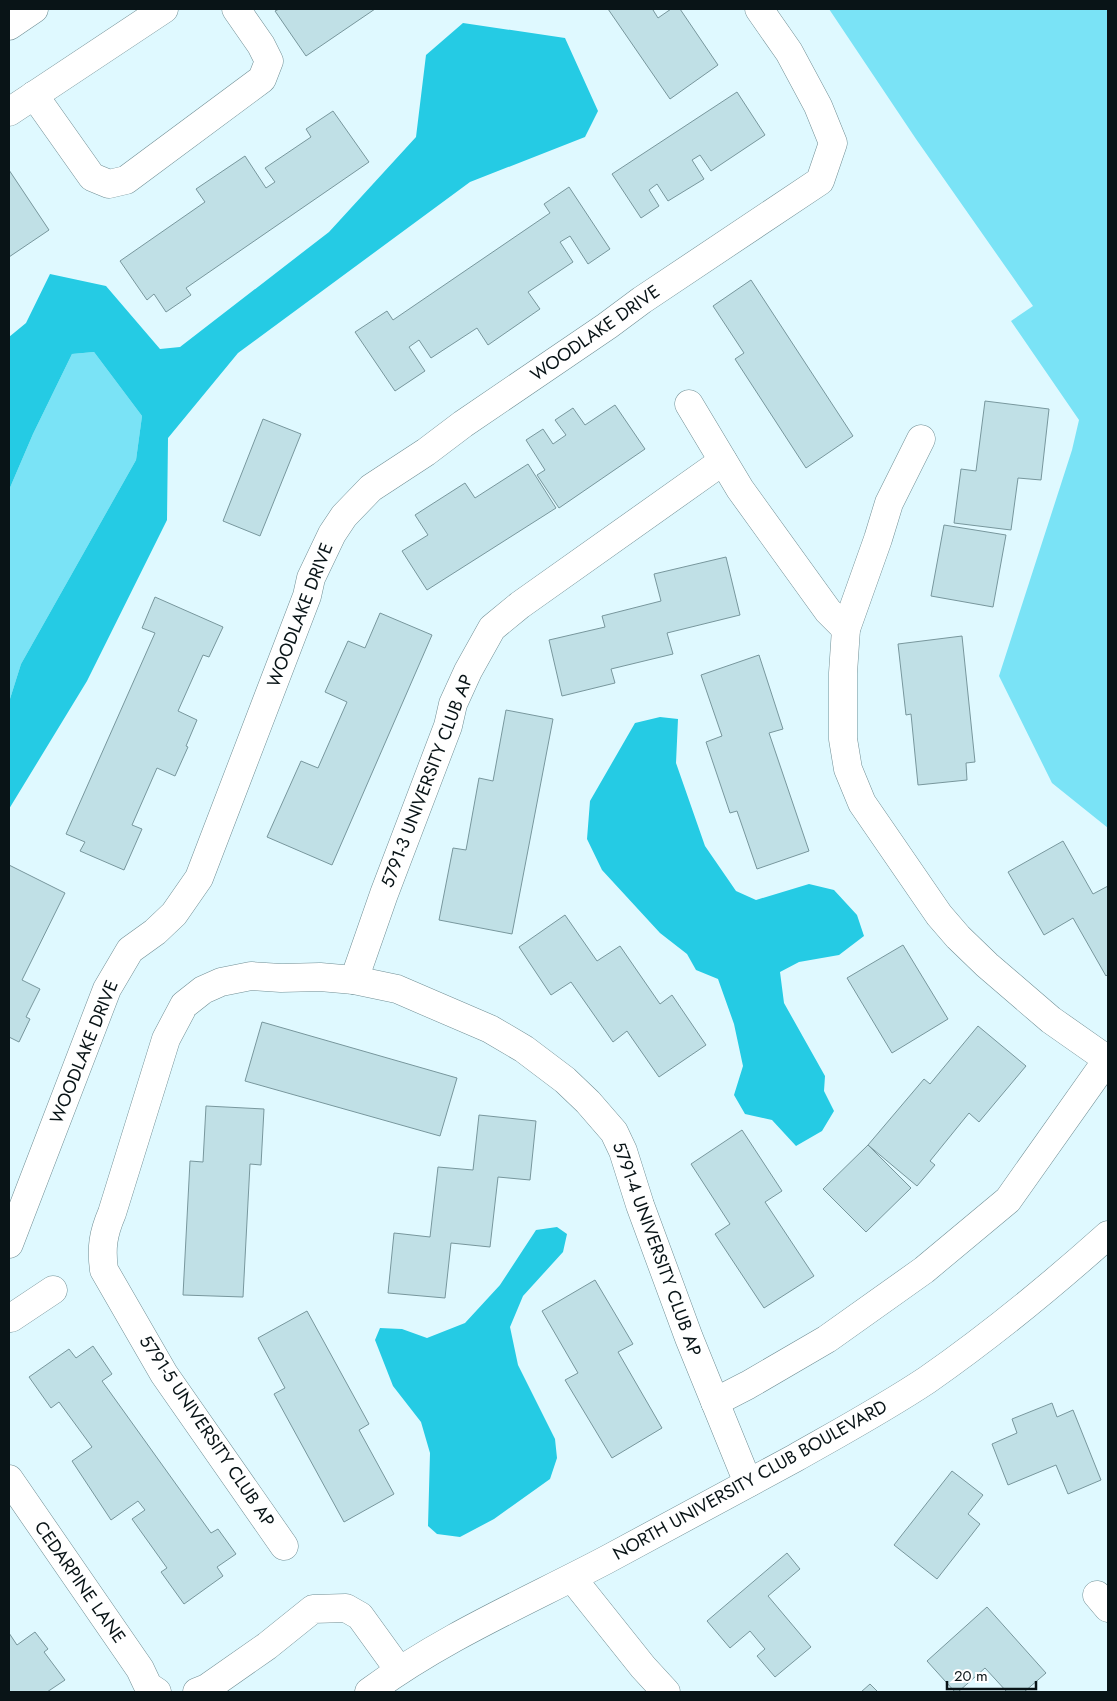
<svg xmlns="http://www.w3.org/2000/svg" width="1117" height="1701" font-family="Jost,sans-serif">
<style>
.green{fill:#7ae3f6}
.water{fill:#25cbe4}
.building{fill:#c0e0e6;stroke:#78979d}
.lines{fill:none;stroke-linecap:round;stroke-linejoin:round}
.minor-casing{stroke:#718f95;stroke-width:29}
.minor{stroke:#fff;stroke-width:28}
.labels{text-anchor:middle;stroke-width:5;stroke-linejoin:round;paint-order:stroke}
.street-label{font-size:18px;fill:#091417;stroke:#fff}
</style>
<rect width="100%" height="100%" fill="#dff9ff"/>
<g class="green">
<polygon points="829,9 1108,9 1108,828 1052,783 999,676 1072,450 1079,420 1011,321 1033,306 916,139"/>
<polygon points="94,352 142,416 136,460 21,664 9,702 9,490 33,434 72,354"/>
</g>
<g class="water">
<polygon points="463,23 565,38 598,111 585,137 470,182 238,353 168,438 167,520 87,681 9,809 9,702 21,664 136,460 142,416 94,352 72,354 33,434 9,490 9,337 26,323 50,274 106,286 160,349 180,347 329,232 416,137 426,55"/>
<polygon points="660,717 678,719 676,763 705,846 736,891 756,900 809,884 834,890 857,915 864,936 839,955 799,962 780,972 784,1003 825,1076 824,1091 834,1111 822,1131 796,1146 772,1120 745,1114 734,1095 743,1066 734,1024 718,979 696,970 687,954 660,933 602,870 587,839 590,801 635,723"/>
<polygon points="557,1227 567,1234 563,1252 523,1296 510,1327 518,1365 555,1439 557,1458 550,1479 494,1519 460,1537 437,1534 428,1526 430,1453 421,1422 393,1386 375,1340 380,1328 402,1329 427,1338 465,1323 500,1285 536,1230"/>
</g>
<g class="building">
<polygon points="279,9 375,9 306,56 275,11"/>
<polygon points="608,9 655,9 653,10 658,18 671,9 680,9 718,65 670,99"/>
<polygon points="737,92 765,135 711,171 700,155 692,160 704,179 668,201 657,184 649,190 659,206 641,218 612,174"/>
<polygon points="333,111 369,162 186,288 191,295 166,312 154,294 147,300 120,261 205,202 196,189 245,156 266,188 275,182 265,168 311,137 306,129"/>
<polygon points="9,170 49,230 9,257"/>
<polygon points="569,187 610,249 588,264 570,236 560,242 573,262 528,292 540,309 488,345 477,328 431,358 419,340 409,347 425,371 395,391 355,332 387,311 393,320 550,213 544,204"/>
<polygon points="751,280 853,436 806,468 735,359 744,353 713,306"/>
<polygon points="985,401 1049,409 1041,480 1018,478 1011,530 954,523 961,469 976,471"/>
<polygon points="615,405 645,449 559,508 537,475 545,470 526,440 543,429 553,444 566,435 555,420 573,408 585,425"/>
<polygon points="263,419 301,434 260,536 223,521"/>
<polygon points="528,464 556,508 427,590 402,551 428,535 415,515 465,483 475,498"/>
<polygon points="944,525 1006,535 993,607 931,596"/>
<polygon points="726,557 740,615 667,633 673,654 611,669 615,683 562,696 549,640 605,627 602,616 661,601 654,574"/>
<polygon points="155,597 223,627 209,657 203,655 178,711 197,720 186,746 188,747 175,776 157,768 132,825 142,829 124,870 80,851 85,842 66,834 155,633 142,628"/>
<polygon points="380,613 432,635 332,865 267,837 301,761 318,768 347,702 325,692 348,641 365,648"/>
<polygon points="962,636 975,762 966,763 967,780 918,785 911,714 906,715 898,644"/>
<polygon points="759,655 783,729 769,733 809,851 757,869 737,811 730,813 706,742 722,736 701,675"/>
<polygon points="506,710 553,719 512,934 439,920 453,848 466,850 479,778 493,781"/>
<polygon points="1063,841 1093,894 1108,886 1108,974 1106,976 1073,918 1044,935 1008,872"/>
<polygon points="9,865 65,893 22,980 40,989 26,1017 30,1019 19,1042 9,1037"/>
<polygon points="565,915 597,961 620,946 660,1004 672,995 706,1045 659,1077 627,1031 613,1042 571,982 551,995 519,947"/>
<polygon points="903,945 948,1019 892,1053 847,978"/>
<polygon points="262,1022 457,1078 440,1136 245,1081"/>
<polygon points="978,1026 1026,1066 979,1122 969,1113 930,1161 935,1165 917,1186 868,1145 924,1079 930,1084"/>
<polygon points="206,1106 264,1109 261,1165 250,1164 243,1297 183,1295 190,1161 203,1162"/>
<polygon points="479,1115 536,1121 530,1180 498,1177 490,1247 451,1243 445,1298 388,1293 394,1233 430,1237 438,1167 473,1170"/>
<polygon points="742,1130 782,1191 765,1202 814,1276 764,1308 715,1234 730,1224 691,1164"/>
<polygon points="868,1145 911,1188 866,1232 823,1189"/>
<polygon points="595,1280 633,1344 618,1352 662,1428 612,1458 565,1380 578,1373 542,1311"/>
<polygon points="307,1311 369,1424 359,1430 394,1494 344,1522 274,1394 285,1388 258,1338"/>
<polygon points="93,1346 112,1374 102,1381 211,1533 218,1529 236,1554 217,1567 223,1576 184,1604 161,1572 167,1568 132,1519 145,1510 138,1501 111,1520 72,1461 92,1447 59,1402 51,1408 29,1377 69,1349 76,1358"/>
<polygon points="1052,1403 1057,1417 1073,1410 1101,1480 1068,1494 1056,1465 1008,1485 992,1444 1017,1433 1012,1419"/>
<polygon points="952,1471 983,1495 968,1514 980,1524 937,1579 894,1545"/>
<polygon points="787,1553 800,1569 768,1596 811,1647 775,1677 757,1656 765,1649 750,1631 730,1648 707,1621"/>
<polygon points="987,1607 1046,1673 1024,1692 1007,1692 985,1668 958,1692 955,1692 927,1661"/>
<polygon points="35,1632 48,1649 44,1652 65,1680 47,1692 9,1692 9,1633 17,1645"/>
<polygon points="870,1684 878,1692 861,1692"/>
</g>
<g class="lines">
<g class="minor-casing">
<g id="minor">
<polyline points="9,26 34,9"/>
<polyline points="34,95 92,177 109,184 126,180 262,79 269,61 261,45 236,9"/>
<polyline points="9,112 164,9"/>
<polyline points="689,404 740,489 828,611 846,629"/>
<polyline points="921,439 889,503 878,539 846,629 843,673 843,739 848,769 862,803 939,915 958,937 987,965 1051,1020 1108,1060"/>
<polyline points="354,980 384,894 448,726 453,704 468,671 492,628 520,605 723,461"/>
<polyline points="9,1244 107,989 130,950 155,932 174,914 199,878 307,596 311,578 332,534 344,516 371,488 426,452 463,424 607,326 642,300 820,181 833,143 818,106 789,52 759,9"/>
<polyline points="9,1318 11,1318 53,1290"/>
<polyline points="715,1402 748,1385 827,1339 924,1270 1008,1200 1107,1060"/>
<polyline points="9,1479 140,1669 148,1686 157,1692"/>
<path d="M284,1546L164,1374L104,1270C101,1248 103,1234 112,1213L166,1039L184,1005L203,990L221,982L251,976L281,978L320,977L354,980L397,989L490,1029L524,1049L565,1080L588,1102L614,1132L623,1151L640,1205L689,1338L748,1483"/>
<polyline points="572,1578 643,1667 666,1692"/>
<polyline points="1097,1595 1108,1608"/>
<polyline points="197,1692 207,1688 267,1646 313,1609 346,1608 360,1616 399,1670"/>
<path d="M369,1692C442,1638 526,1602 606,1560C669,1526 732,1492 795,1458C839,1433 885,1408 927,1380C990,1336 1051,1286 1108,1235"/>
</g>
</g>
<use href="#minor" class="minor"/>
</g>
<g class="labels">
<g class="street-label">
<text transform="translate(595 333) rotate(-35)" y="6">WOODLAKE DRIVE</text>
<text transform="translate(300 615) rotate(-69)" y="6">WOODLAKE DRIVE</text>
<text transform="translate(427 781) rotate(-69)" y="6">5791-3 UNIVERSITY CLUB AP</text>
<text transform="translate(84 1052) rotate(-68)" y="6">WOODLAKE DRIVE</text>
<text transform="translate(657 1249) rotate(70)" y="6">5791-4 UNIVERSITY CLUB AP</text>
<text transform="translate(207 1431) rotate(56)" y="6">5791-5 UNIVERSITY CLUB AP</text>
<text transform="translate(750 1480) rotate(-29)" y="6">NORTH UNIVERSITY CLUB BOULEVARD</text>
<text transform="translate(80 1582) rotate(55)" y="6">CEDARPINE LANE</text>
</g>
</g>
<rect width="1117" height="1701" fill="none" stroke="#091417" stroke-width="20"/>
<path d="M947 1681v8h89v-8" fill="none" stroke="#091417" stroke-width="2.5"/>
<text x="954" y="1681" font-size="15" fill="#091417" stroke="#ffffff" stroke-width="4" paint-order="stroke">20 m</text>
</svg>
